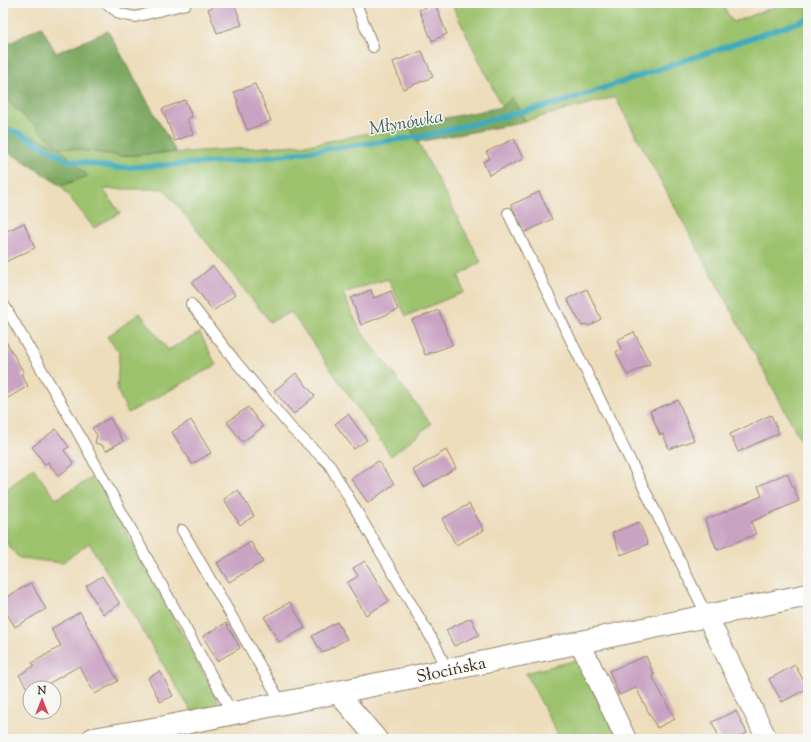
<svg xmlns="http://www.w3.org/2000/svg" width="811" height="742" font-family="'Sorts Mill Goudy',serif">
<style>
.green{fill:#9cc26d;stroke:#6c7646}
.forest{fill:#7da860;stroke:#5c693f}
.lines{fill:none;stroke-linecap:round;stroke-linejoin:round}
.stream{stroke:#3dabbb;stroke-width:5.5}
.building{fill:#c9a3c2}
.lane-casing{stroke:#94846c;stroke-width:12}
.street-casing{stroke:#94846c;stroke-width:22}
.secondary-casing{stroke:#94846c;stroke-width:24}
.lane{stroke:#fff;stroke-width:10}
.street{stroke:#fff;stroke-width:20}
.secondary{stroke:#fff;stroke-width:22}
.labels{text-anchor:middle;stroke-width:3;stroke-linejoin:round;paint-order:stroke}
.street-label{font-size:17px;fill:#3b2a1e;stroke:#f6f6f2}
.water-label{font-size:18px;font-style:italic;fill:#3c5e5d;stroke:#f6f6f2}
</style>
<rect width="100%" height="100%" fill="#f6f6f2"/>
<filter id="ink" filterUnits="userSpaceOnUse"><feTurbulence type="fractalNoise" baseFrequency=".025" numOctaves="2"/><feDisplacementMap in="SourceGraphic" scale="8" xChannelSelector="R" yChannelSelector="G"/><feConvolveMatrix kernelMatrix="1 2 1 2 8 2 1 2 1" color-interpolation-filters="sRGB"/></filter>
<filter id="wash" filterUnits="userSpaceOnUse"><feTurbulence type="fractalNoise" baseFrequency=".012" numOctaves="4" result="noise"/><feDisplacementMap in="SourceGraphic" scale="16" xChannelSelector="R" yChannelSelector="G"/><feGaussianBlur stdDeviation="0.9" result="paint"/><feColorMatrix in="noise" values="0 0 0 0 0 0 0 0 0 0 0 0 0 0 0 0 0 1.4 0 .05"/><feComposite in="paint" operator="in"/></filter>
<g filter="url(#wash)">
<rect width="100%" height="100%" fill="#edddbb"/>
<g class="green">
<polygon points="451,3 721,3 733,22 787,3 808,3 808,454 764,371 615,97 525,121 512,98 502,107"/>
<polygon points="3,99 6,100 120,156 314,144 409,125 481,262 459,276 464,292 406,316 388,279 343,293 359,328 431,424 391,456 291,312 270,322 164,189 103,189 120,213 94,228 61,186 88,176 59,147 3,126"/>
<polygon points="140,313 168,350 200,333 216,365 128,413 117,390 119,352 107,337"/>
<polygon points="33,468 56,499 95,476 216,695 219,705 192,712 89,543 62,563 19,558 3,539 3,492"/>
<polygon points="577,660 582,665 618,739 560,739 526,673"/>
</g>
<g class="forest">
<polygon points="41,26 56,53 108,31 176,152 120,156 59,147 88,176 61,186 21,159 3,150 3,126 57,146 6,100 3,99 3,47"/>
<polygon points="512,97 525,121 516,124 417,142 409,125 502,107"/>
</g>
<g class="lines">
<polyline class="stream" points="3,127 25,136 67,160 117,168 237,161 424,136 562,102 808,19"/>
</g>
<g id="blocks">
<g class="building">
<polygon points="213,3 234,3 242,25 217,33 208,9 214,7"/>
<polygon points="435,4 447,34 432,41 419,10"/>
<polygon points="422,51 433,77 403,89 393,62"/>
<polygon points="255,84 259,94 260,94 271,121 247,130 237,103 238,102 234,92"/>
<polygon points="185,100 192,117 187,119 193,134 175,141 162,109"/>
<polygon points="514,139 523,159 489,175 483,162 490,158 486,152"/>
<polygon points="539,192 552,219 525,232 511,205"/>
<polygon points="24,223 35,248 3,263 3,233"/>
<polygon points="213,266 235,295 213,311 192,283"/>
<polygon points="587,289 601,319 589,326 586,324 582,326 567,299"/>
<polygon points="371,290 374,298 391,291 398,310 361,325 351,298"/>
<polygon points="439,310 452,345 425,355 412,320"/>
<polygon points="634,332 650,364 627,375 616,352 621,349 617,340"/>
<polygon points="3,336 24,373 21,374 28,386 3,401"/>
<polygon points="296,373 315,396 294,414 274,391"/>
<polygon points="678,400 694,440 669,449 663,434 660,435 650,411"/>
<polygon points="248,407 263,427 242,442 227,422"/>
<polygon points="348,414 367,440 354,449 335,424"/>
<polygon points="771,415 779,433 738,452 730,434"/>
<polygon points="110,418 123,441 106,451 102,445 95,443 97,435 92,428"/>
<polygon points="191,420 211,453 192,464 172,432"/>
<polygon points="56,429 69,447 64,450 74,464 58,476 48,462 45,464 32,447"/>
<polygon points="446,450 456,468 424,487 413,470"/>
<polygon points="378,461 394,484 368,503 351,479"/>
<polygon points="787,473 799,501 751,522 756,534 717,550 705,520 762,496 758,486"/>
<polygon points="238,490 254,516 240,525 224,499"/>
<polygon points="469,504 484,530 456,545 442,519"/>
<polygon points="639,522 648,544 621,555 612,533"/>
<polygon points="251,542 263,562 229,582 217,563"/>
<polygon points="365,561 389,601 366,615 347,583 358,576 353,568"/>
<polygon points="102,576 120,604 103,614 86,586"/>
<polygon points="31,583 46,609 15,627 3,607 3,599"/>
<polygon points="290,602 305,628 279,642 264,617"/>
<polygon points="80,612 118,681 95,694 79,666 41,688 27,688 19,675 34,666 32,663 61,646 51,629"/>
<polygon points="471,618 479,635 454,646 446,630"/>
<polygon points="337,622 347,639 322,653 312,636"/>
<polygon points="226,623 240,648 217,661 203,636"/>
<polygon points="646,656 654,675 652,676 675,719 657,728 636,688 619,695 609,671"/>
<polygon points="795,665 808,688 782,702 769,679"/>
<polygon points="160,671 173,696 160,702 148,678"/>
<polygon points="736,711 747,733 734,739 720,739 712,722"/>
</g>
</g>
</g>
<g filter="url(#ink)">
<use href="#blocks" fill-opacity="0" stroke="#94846c" stroke-width="1"/>
<g class="lines">
<g class="lane-casing">
<g id="lane">
<polyline points="106,3 120,14 135,17 186,4"/>
<polyline points="356,3 373,47"/>
<polyline points="508,213 707,616"/>
<polyline points="3,303 75,427 232,713"/>
<polyline points="191,304 236,362 292,429 329,464 436,646 447,670"/>
<polyline points="182,530 282,704"/>
</g>
</g>
<g class="street-casing">
<g id="street">
<polyline points="707,616 767,739"/>
<polyline points="580,643 626,739"/>
<polyline points="337,692 377,739"/>
</g>
</g>
<g class="secondary-casing">
<polyline id="secondary" points="93,739 165,727 403,679 808,595"/>
</g>
<use href="#lane" class="lane"/>
<use href="#street" class="street"/>
<use href="#secondary" class="secondary"/>
</g>
</g>
<g class="labels">
<g class="street-label">
<text transform="translate(451 669) rotate(-12)" y="6">Słocińska</text>
</g>
<g class="water-label">
<text transform="translate(406 122) rotate(-10)" y="6">Młynówka</text>
</g>
</g>
<rect width="811" height="742" fill="none" stroke="#f6f6f2" stroke-width="16"/>
<g transform="translate(42 700)"><circle r="19" fill="#f6f6f2" stroke="#aba49d"/>
<path d="M0-3L7 15L0 10L-7 15Z" fill="#d1495b"/>
<text y="-6" font-size="11" font-weight="bold" text-anchor="middle" fill="#3b2a1e">N</text>
</g>
</svg>
